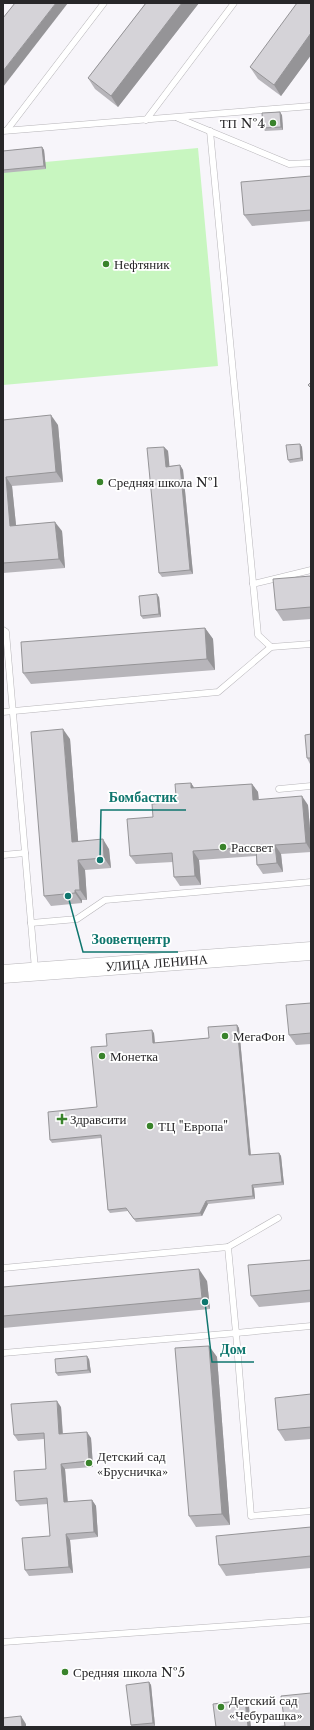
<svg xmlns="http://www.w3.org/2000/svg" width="314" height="1730" font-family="'Libre Baskerville',serif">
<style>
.green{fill:#c8f6c0}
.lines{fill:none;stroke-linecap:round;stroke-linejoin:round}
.lane-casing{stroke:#b7b5b9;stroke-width:7}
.secondary-casing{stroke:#b7b5b9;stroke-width:19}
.lane{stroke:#fff;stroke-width:6}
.secondary{stroke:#fff;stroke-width:18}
.wall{fill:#b7b5ba}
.shaded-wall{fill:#959497}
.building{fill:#d5d3d8;stroke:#959497}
.poi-dot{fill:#39832b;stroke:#fff;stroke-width:1.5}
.labels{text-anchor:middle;stroke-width:3.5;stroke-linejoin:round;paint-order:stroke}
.poi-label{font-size:13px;fill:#282729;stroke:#fff;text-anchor:start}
.street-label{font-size:13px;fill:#282729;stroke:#fff}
.leader{fill:none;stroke:#0f766e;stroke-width:1.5}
.callout-dot{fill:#0f766e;stroke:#fff;stroke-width:1.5}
.callout-label{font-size:14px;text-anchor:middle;font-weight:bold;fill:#0f766e;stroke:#fff;stroke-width:3.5;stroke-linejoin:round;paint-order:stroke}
</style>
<rect width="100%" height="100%" fill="#f7f5fa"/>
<polygon class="green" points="198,148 218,366 3,385 3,154 45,162"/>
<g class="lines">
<g class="lane-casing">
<g id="lane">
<polyline points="178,118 289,164 311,163"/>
<polyline points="146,120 234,3"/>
<polyline points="7,130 104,3"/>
<polyline points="3,131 311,106"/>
<polyline points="210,131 258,635 271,647"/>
<polyline points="253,584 311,570"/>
<polyline points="3,630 6,632 35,969"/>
<polyline points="3,712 218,692 271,647 311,644"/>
<polyline points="279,789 311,786"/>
<polyline points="3,855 25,853"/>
<polyline points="31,923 77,919 105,900 311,882"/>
<polyline points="228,1247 278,1218"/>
<polyline points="3,1268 228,1247 236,1333 311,1326"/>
<polyline points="3,1353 236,1333 251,1516 311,1511"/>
<polyline points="3,1642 311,1620"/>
</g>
</g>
<g class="secondary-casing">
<g id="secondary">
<path id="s1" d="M3,974L311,951"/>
</g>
</g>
<use href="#lane" class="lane"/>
<use href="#secondary" class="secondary"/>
</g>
<g class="wall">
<polygon points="146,3 199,3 118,107 95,89 88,78"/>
<polygon points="311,3 311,55 281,96 258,79 250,67"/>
<polygon points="282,115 283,130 265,131 263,128"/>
<polygon points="42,147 44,150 46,169 3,173 3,151"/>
<polygon points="311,176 311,221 252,226 244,215"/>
<polygon points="3,420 58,425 63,482 12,486 16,525 62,531 65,568 3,573"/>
<polygon points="300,444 302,447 303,461 290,463 288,460"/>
<polygon points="164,447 168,451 169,466 180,465 183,470 193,574 162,577 159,573"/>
<polygon points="311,576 311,619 283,621 276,610"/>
<polygon points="159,597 161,617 143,619 141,616"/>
<polygon points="205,628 213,639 215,670 31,684 23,673"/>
<polygon points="311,734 311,764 310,764 307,758"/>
<polygon points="70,739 78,841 109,849 111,868 85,870 87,900 82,900 82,903 51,906 44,896"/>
<polygon points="191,783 194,788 252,784 258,792 259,799 308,805 311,841 311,852 281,854 283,872 263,874 257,865 256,856 199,860 201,885 180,886 174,877 173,862 136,864 130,856 163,803 176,796"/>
<polygon points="311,1003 311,1044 296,1045 289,1035"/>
<polygon points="237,1025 239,1028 251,1155 279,1153 281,1156 284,1185 254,1188 255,1199 208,1204 202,1216 136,1222 128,1211 110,1213 108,1210 101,1138 52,1143 50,1140 97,1107 107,1046 154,1033 155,1043 209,1038"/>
<polygon points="311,1260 311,1302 259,1307 251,1296"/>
<polygon points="207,1281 210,1309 3,1328 3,1287"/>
<polygon points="209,1346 217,1357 230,1525 196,1527 189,1516"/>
<polygon points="89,1359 91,1373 58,1376 56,1373"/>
<polygon points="311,1394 311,1439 285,1441 278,1430"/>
<polygon points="61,1407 63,1434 91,1438 93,1467 65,1469 68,1502 92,1500 96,1506 98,1537 70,1540 73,1573 29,1576 25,1570 50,1536 48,1504 20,1506 16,1501 46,1469 44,1439 18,1441 14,1435"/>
<polygon points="311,1527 311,1568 226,1576 219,1565"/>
<polygon points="149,1682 151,1685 155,1726 140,1727 132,1727 131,1725"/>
</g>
<g class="shaded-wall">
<polygon points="56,3 68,3 3,87 3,71"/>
<polygon points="182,3 199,3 118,107 111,96"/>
<polygon points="311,33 311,55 281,96 274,85"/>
<polygon points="280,112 282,115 283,130 281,127"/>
<polygon points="42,147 44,150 46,169 44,166"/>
<polygon points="51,415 58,425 63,482 56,472"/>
<polygon points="300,444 302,447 303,461 301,458"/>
<polygon points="164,447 168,451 170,471 166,467"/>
<polygon points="180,465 183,470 193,574 190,570"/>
<polygon points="6,477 12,486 17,535 10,526"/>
<polygon points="55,522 62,531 65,568 59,559"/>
<polygon points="157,594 159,597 161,617 159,614"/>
<polygon points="205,628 213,639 215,670 207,659"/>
<polygon points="63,729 70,739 79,852 72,842"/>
<polygon points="191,783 197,792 191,788"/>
<polygon points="252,784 258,792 259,808 253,800"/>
<polygon points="302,796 308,805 311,841 311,851 306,843"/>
<polygon points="103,839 109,849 111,868 104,858"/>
<polygon points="275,845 281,854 283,872 277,863"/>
<polygon points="193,851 199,860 201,885 195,876"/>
<polygon points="78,860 85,870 87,900 80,890"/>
<polygon points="75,890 82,900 82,903 75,893"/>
<polygon points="237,1025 239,1028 251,1158 249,1155"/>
<polygon points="152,1030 154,1033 155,1046 153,1043"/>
<polygon points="279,1153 281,1156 284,1185 282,1182"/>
<polygon points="252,1185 254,1188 255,1199 253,1196"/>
<polygon points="206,1201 208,1204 202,1216 200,1213"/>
<polygon points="3,1242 4,1253 3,1251"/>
<polygon points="199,1269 207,1281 210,1309 202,1298"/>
<polygon points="209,1346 217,1357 230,1525 222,1514"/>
<polygon points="87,1356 89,1359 91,1373 88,1370"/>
<polygon points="57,1401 61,1407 63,1440 59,1434"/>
<polygon points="87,1432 91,1438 93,1467 89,1461"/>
<polygon points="61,1464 65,1469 68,1508 64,1502"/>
<polygon points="92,1500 96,1506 98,1537 94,1532"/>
<polygon points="66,1534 70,1540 73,1573 69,1567"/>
<polygon points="149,1682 151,1685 155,1726 153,1723"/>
<polygon points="245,1700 249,1706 251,1727 248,1727"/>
<polygon points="21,1716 26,1724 26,1727 22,1727"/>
</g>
<g class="building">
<polygon points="15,3 56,3 3,71 3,18"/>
<polygon points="146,3 182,3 111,96 88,78"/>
<polygon points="297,3 311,3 311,33 274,85 250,67"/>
<polygon points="280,112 281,127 263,128 262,113"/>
<polygon points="42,147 44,166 3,170 3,151"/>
<polygon points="311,176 311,210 244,215 241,182"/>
<polygon points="311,382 311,388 308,385"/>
<polygon points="51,415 56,472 6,477 10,526 55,522 59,559 3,563 3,420"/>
<polygon points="300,444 301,458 288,460 286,445"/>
<polygon points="164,447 166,467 180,465 190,570 159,573 147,448"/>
<polygon points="311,576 311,607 276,610 273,579"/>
<polygon points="157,594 159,614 141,616 139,596"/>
<polygon points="205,628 207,659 23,673 21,642"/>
<polygon points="63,729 72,842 103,839 104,858 78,860 80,890 75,890 75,893 44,896 31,732"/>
<polygon points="311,734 311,758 307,758 305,735"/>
<polygon points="191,783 191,788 252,784 253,800 302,796 306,843 275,845 277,863 257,865 256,847 193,851 195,876 174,877 172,853 130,856 127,819 153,817 152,804 163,803 163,797 176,796 175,784"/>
<polygon points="311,1003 311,1033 289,1035 286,1005"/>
<polygon points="237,1025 249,1155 279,1153 282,1182 252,1185 253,1196 206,1201 200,1213 134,1219 126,1208 108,1210 101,1135 50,1140 48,1112 97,1107 91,1047 107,1046 106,1034 152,1030 153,1043 209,1038 208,1027"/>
<polygon points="311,1260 311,1290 251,1296 248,1265"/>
<polygon points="199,1269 202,1298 3,1316 3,1287"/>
<polygon points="209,1346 222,1514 189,1516 175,1348"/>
<polygon points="87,1356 88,1370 56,1373 55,1359"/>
<polygon points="311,1394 311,1427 278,1430 275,1398"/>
<polygon points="57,1401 59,1434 87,1432 89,1461 61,1464 64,1502 92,1500 94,1532 66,1534 69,1567 25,1570 22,1538 50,1536 47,1498 16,1501 14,1471 46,1469 44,1433 14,1435 11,1404"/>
<polygon points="311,1527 311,1556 219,1565 216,1536"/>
<polygon points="149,1682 153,1723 131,1725 126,1685"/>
<polygon points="311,1693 311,1727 272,1727 285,1726 281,1696"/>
<polygon points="245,1700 248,1727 216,1727 213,1704"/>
<polygon points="21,1716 22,1727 3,1727 3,1718"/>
</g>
<g class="poi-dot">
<circle cx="273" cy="123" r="4"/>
<circle cx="106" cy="264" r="4"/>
<circle cx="100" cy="482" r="4"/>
<circle cx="223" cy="847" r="4"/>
<circle cx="225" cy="1036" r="4"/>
<circle cx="102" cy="1056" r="4"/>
<path d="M60 1113h4v4h4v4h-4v4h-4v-4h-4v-4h4z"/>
<circle cx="150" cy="1126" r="4"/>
<circle cx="89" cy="1463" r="4"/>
<circle cx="65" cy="1672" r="4"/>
<circle cx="221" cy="1707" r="4"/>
</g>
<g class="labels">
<g class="poi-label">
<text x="265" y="128" text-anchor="end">ТП №4</text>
<text x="114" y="269">Нефтяник</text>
<text x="108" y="487">Средняя школа №1</text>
<text x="231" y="852">Рассвет</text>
<text x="233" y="1041">МегаФон</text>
<text x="110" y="1061">Монетка</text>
<text x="70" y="1124">Здравсити</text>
<text x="158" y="1131">ТЦ "Европа"</text>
<text x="97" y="1461">Детский сад<tspan x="97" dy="15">«Брусничка»</tspan></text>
<text x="73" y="1677">Средняя школа №5</text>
<text x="229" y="1705">Детский сад<tspan x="229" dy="15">«Чебурашка»</tspan></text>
</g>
<g class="street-label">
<text dy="5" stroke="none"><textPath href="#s1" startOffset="154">УЛИЦА ЛЕНИНА</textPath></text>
</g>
</g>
<path class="leader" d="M100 860L101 810H186M68 896L83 952H178M205 1302L212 1362H254"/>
<g class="callout-dot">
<circle cx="100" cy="860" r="4"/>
<circle cx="68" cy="896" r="4"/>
<circle cx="205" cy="1302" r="4"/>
</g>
<g class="callout-label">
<text x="143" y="802">Бомбастик</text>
<text x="131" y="944">Зооветцентр</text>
<text x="233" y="1354">Дом</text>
</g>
<rect width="314" height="1730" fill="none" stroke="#282729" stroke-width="8"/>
</svg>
